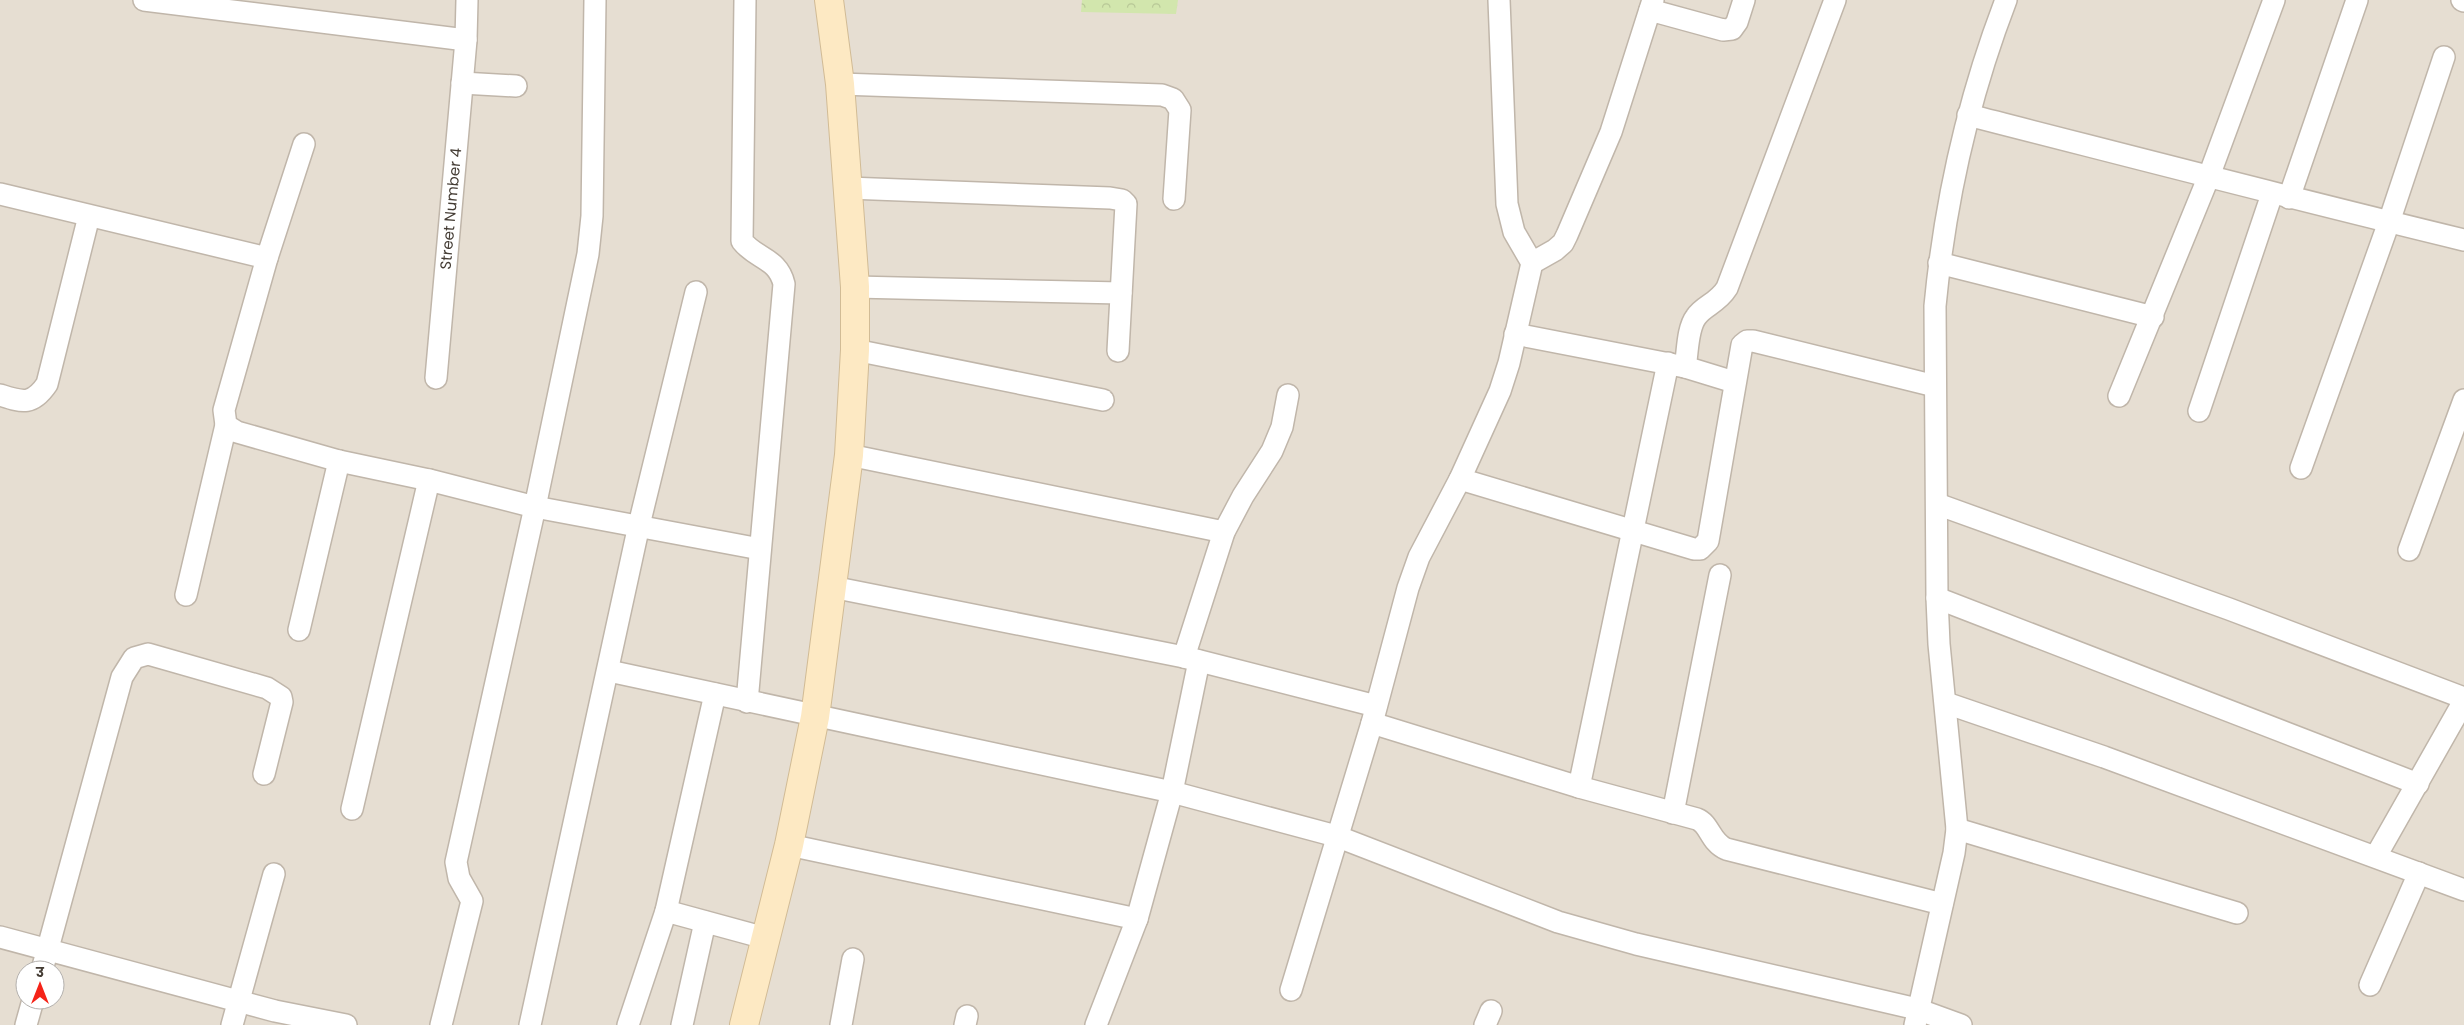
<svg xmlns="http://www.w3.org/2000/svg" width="2464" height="1025" font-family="Poppins,'Noto Sans Devanagari',sans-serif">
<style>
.residential{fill:#e6ded2;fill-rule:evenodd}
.park{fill:url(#park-crowns)}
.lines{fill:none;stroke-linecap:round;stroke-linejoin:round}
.street-casing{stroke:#c0b6aa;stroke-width:24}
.secondary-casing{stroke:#d1bb95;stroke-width:30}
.street{stroke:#fff;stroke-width:21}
.secondary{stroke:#fde9c3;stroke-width:28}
.labels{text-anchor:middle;stroke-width:4;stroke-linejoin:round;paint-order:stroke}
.street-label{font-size:15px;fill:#443c34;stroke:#fff}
</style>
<defs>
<pattern id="park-crowns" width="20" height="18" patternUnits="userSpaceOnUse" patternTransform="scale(1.25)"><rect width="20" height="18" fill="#d2e6ad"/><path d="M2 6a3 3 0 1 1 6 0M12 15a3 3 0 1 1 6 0" fill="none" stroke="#b6c695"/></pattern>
</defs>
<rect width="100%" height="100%" fill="#f2ece4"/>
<path class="residential" d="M0,0H2464V1025H0ZM25,970H55V1000H25Z"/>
<polygon class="park" points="1082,0 1178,0 1176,14 1081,12"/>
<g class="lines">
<g class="street-casing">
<g id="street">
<polyline points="144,0 466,40"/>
<path d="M745,0L742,241C756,259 778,258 784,284L747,702"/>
<polyline points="1499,0 1507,204 1514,232 1532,263"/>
<polyline points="2462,0 2464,1"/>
<polyline points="1650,10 1723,30 1732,29 1737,22 1744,0"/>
<polyline points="462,83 516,86"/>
<polyline points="840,84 1162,95 1173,99 1180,110 1174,199"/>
<path d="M1968,115C2133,157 2298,200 2464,240"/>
<polyline points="304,144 267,258 224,410 226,425 237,432 339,461 429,480 535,507 760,549"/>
<polyline points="848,188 1110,198 1122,200 1126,204 1118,351"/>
<polyline points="0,194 267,258"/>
<polyline points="2289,198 2357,0"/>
<polyline points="1939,263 2153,317"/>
<polyline points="855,287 1121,293"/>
<polyline points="1515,334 1685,367 1734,382"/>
<polyline points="855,350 1103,400"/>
<path d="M1685,367C1688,352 1687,329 1696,317C1704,305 1717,304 1727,288L1835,0"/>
<path id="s1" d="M436,378L466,40L467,0"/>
<path d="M0,395C22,402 32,406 47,384L89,216"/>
<polyline points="2119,396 2209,176 2274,0"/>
<polyline points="2199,411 2272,194"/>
<polyline points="849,455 1224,532"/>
<polyline points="2301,468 2389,222 2444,57"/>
<polyline points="1460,479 1694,549 1700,549 1708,541 1742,345 1747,341 1753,341 1935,386"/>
<polyline points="1937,504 2229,609 2464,698"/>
<polyline points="2409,550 2464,400"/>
<polyline points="832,587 1184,657 1376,706"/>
<polyline points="186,595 226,425"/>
<polyline points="1937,598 2418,784"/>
<polyline points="299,630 339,461"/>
<polyline points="1184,657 1224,532 1243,496 1272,451 1282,427 1288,395"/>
<polyline points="609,671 1172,792 1336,836 1558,922 1636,944 1917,1009 1961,1025"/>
<polyline points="1946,703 2104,757 2464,890"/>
<path d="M1372,723L1579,787L1697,819C1710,824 1710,842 1726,849L1942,904"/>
<polyline points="1579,787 1668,363"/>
<polyline points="352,809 429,480"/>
<polyline points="1673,813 1720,575"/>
<polyline points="1957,829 2237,913"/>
<polyline points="789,845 1137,919"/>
<polyline points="2376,856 2464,701"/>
<polyline points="666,911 765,938"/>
<polyline points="0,937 275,1011 346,1025"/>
<polyline points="42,970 122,677 134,658 148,654 267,688 281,697 282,702 264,774"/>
<polyline points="2370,985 2419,873"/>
<polyline points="1291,990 1372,723 1408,588 1419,557 1460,479 1500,391 1509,363 1532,263 1555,250 1563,243 1567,235 1611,132 1653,0"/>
<polyline points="26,1025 33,1000"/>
<polyline points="232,1025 274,874"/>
<polyline points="441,1025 472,901 459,878 456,862 535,507 588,254 592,216 595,0"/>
<polyline points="530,1025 639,525 696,292"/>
<polyline points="628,1025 666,911 715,694"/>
<polyline points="682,1025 705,922"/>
<polyline points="841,1025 853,959"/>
<polyline points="965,1025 967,1016"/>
<polyline points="1096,1025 1137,919 1172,792 1199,661"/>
<polyline points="1485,1025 1491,1011"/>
<path d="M1915,1025L1954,853L1957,829L1939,644L1937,598L1935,306C1945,201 1968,99 2006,0"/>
</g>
</g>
<g class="secondary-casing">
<polyline id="secondary" points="744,1025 789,845 815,717 849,455 855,350 855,287 840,84 829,0"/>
</g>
<use href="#street" class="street"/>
<use href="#secondary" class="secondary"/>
</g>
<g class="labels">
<g class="street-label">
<text dy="5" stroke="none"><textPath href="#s1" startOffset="170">Street Number 4</textPath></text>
</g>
</g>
<g transform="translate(40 985)"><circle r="24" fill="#ffffff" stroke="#b4b1ae"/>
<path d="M0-4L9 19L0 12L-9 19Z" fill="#f52318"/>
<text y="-8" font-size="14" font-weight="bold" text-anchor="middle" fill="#443c34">उ</text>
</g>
</svg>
